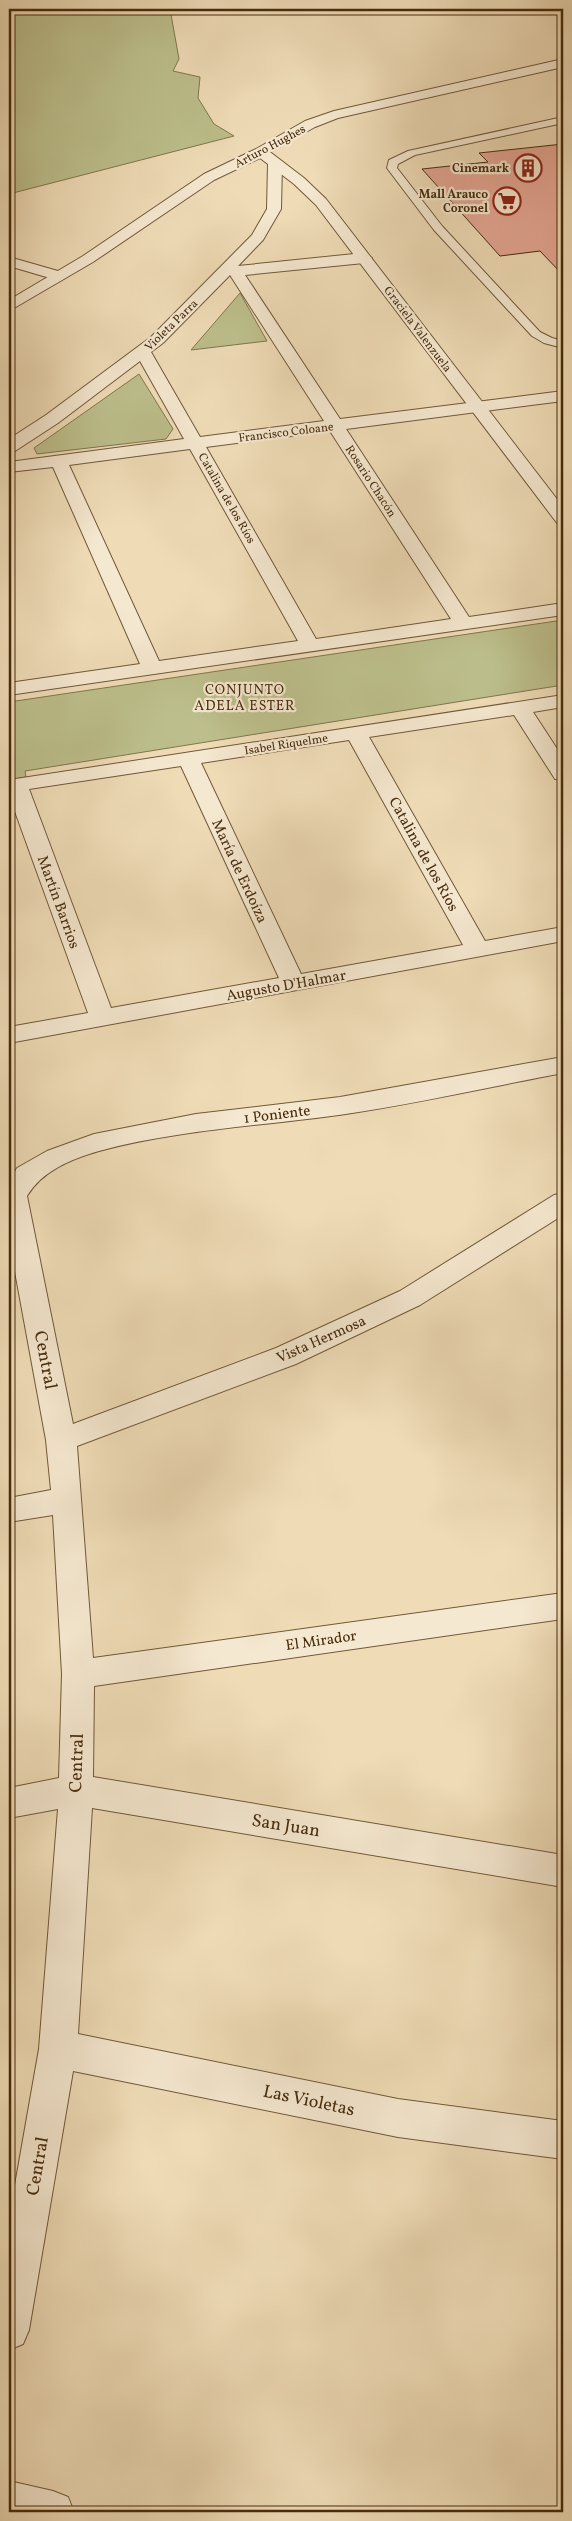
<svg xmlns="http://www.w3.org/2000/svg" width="572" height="2521" font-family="Vollkorn,serif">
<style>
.green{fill:#bcbf8c;stroke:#82764c}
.building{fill:#e5a795;stroke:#472c0d}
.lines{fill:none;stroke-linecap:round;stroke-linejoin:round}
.service-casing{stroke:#715838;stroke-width:2}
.minor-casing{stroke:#715838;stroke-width:2}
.tertiary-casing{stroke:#715838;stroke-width:2}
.service{fill:#f5e8d0;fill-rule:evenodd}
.minor{fill:#f5e8d0;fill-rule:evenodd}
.tertiary{fill:#f5e8d0;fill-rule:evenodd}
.labels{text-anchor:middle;stroke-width:4.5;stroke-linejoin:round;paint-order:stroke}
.far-street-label{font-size:12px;fill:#472c0d;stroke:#f5e8d0}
.far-poi-label{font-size:12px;font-weight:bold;fill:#472c0d;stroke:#f5e8d0;text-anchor:end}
.far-neighbourhood-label{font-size:14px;letter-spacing:1px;fill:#472c0d;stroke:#f5e8d0}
.street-label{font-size:15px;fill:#472c0d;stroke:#f5e8d0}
.near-street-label{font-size:18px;fill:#472c0d;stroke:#f5e8d0}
</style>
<rect width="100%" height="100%" fill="#efdcb7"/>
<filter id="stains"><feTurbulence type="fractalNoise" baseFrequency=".004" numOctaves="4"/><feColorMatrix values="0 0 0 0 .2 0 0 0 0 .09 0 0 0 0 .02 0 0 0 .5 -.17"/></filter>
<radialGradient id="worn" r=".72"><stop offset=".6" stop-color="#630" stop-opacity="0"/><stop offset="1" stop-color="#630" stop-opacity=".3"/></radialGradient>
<g class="green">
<polygon points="9,9 170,9 179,59 173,71 200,77 198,98 214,124 234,136 9,194"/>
<polygon points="240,293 267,341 191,350"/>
<polygon points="139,374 173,429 166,439 37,454 34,448"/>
<polygon points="563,620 563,685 25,771 26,777 9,780 9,702"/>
</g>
<polygon class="building" points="563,144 563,275 540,251 500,256 422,169 488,162 479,153"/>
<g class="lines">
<g class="service-casing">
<polygon id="service" points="563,117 563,123 415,155 398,164 397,168 442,226 540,332 552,338 563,341 563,348 544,343 532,336 434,230 387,168 389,160 408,151"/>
</g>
<g class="minor-casing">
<g id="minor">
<path d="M275,159L282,163L281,209L263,240L238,266L364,253L372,258L364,263L245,275L340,419L563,391V401L346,429L469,617L563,603V615L9,695V683L140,664L53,467L9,472V462L184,439L140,361L58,423L15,451L9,452V439L46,415L151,337L252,235L267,209L268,163ZM230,275L324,421L200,437L151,352L163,343ZM330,431L451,619L316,639L206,447ZM190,449L298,641L159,661L69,465Z"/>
<polygon points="9,257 65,273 68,276 60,281 9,266"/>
<path d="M563,695V707L533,712L563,758V780L555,779L514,715L369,737L485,941L563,927V941L9,1043V1027L88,1013L9,795V780ZM349,740L463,945L301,974L201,763ZM181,766L279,978L111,1008L29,789Z"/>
<path d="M563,1057V1073C489,1087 414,1104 339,1115C259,1126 177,1130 99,1151C71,1159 42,1171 27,1196L73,1424L276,1348L400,1291L554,1195L563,1193V1215L420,1305L296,1364L77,1446L93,1658L563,1593V1619L94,1686L93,1777L563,1855V1887L92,1808L78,2034L398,2099L563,2121V2159L398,2137L73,2071L29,2330L23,2344L9,2350V2219L39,2049L58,1809L9,1818V1788L59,1778L62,1674L53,1515L9,1522V1498L51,1490L46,1440L9,1239V1182L17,1168L47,1151L94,1134L196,1114L340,1097Z"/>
<polygon points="9,2481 53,2491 68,2497 74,2512 9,2512"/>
</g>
</g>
<g class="tertiary-casing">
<polygon id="tertiary" points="563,59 563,67 338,118 315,127 270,152 304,178 326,199 563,507 563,524 557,523 316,205 294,184 260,158 214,180 93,262 9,311 9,300 83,256 204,174 256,149 305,121 334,111"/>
</g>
<use href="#service" class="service"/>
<use href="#minor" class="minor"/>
<use href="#tertiary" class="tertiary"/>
</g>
<defs>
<g id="building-ring" transform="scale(1.4375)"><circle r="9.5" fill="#f5e8d0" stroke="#8f2418" stroke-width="1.5"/><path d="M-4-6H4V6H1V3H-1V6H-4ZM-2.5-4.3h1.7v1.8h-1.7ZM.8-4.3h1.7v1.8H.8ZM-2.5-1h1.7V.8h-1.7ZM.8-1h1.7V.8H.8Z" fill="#8f2418"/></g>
<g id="supermarket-ring" transform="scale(1.4375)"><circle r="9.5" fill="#f5e8d0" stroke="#8f2418" stroke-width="1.5"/><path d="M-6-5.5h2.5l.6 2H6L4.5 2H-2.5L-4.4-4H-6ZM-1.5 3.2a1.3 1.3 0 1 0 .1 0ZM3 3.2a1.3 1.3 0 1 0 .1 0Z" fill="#8f2418"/></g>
</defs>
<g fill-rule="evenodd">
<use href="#building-ring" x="528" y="168"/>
<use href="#supermarket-ring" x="507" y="201"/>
</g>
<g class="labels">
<g class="far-street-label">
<text transform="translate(270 146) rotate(-28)" y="4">Arturo Hughes</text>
<text transform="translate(171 325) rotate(-44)" y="4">Violeta Parra</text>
<text transform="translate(418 329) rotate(53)" y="4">Graciela Valenzuela</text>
<text transform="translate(286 432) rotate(-7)" y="4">Francisco Coloane</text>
<text transform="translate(371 481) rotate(57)" y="4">Rosario Chacón</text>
<text transform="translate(227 498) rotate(60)" y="4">Catalina de los Ríos</text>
<text transform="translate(286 744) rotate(-9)" y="4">Isabel Riquelme</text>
</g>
<g class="far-poi-label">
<text x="509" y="172">Cinemark</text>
<text x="488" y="198">Mall Arauco<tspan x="488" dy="14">Coronel</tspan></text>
</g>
<g class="far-neighbourhood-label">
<text x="245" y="694">CONJUNTO<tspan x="245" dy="16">ADELA ESTER</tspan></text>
</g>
<g class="street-label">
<text transform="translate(424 854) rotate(61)" y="5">Catalina de los Ríos</text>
<text transform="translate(240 871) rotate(65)" y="5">María de Erdoíza</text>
<text transform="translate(59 902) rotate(70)" y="5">Martín Barrios</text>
<text transform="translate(286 985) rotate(-10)" y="5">Augusto D'Halmar</text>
<text transform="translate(277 1114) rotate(-7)" y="5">1 Poniente</text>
<text transform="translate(321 1339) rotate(-24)" y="5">Vista Hermosa</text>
<text transform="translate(321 1640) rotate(-8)" y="5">El Mirador</text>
</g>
<g class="near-street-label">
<text transform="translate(46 1360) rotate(79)" y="6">Central</text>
<text transform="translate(76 1763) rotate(-88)" y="6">Central</text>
<text transform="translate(286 1825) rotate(9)" y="6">San Juan</text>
<text transform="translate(309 2100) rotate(12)" y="6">Las Violetas</text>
<text transform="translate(37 2166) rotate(-80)" y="6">Central</text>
</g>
</g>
<rect width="572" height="2521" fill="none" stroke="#efdcb7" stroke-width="30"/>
<rect x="10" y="10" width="552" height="2501" fill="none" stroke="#472c0d" stroke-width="2.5"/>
<rect x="15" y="15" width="542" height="2491" fill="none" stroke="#472c0d"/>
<rect width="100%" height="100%" filter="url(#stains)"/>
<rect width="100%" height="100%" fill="url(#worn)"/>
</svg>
